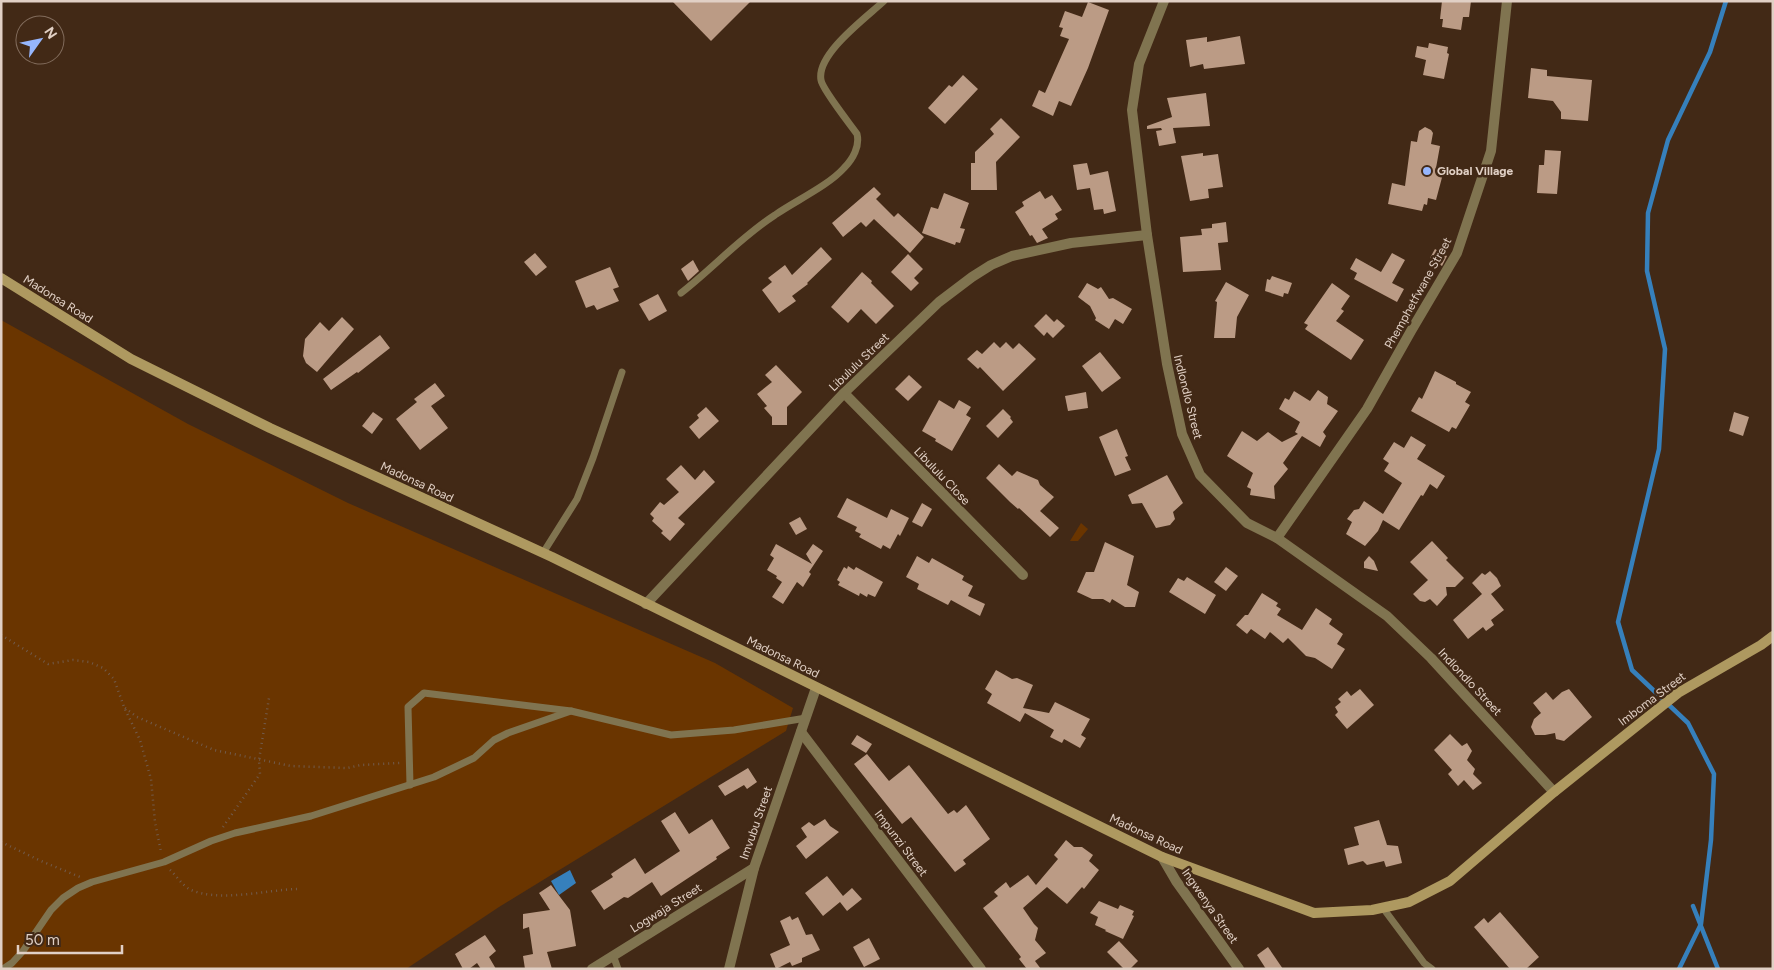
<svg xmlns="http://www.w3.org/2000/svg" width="1774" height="970" font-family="Figtree,sans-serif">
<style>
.green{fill:#6a3500}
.water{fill:#3680bc}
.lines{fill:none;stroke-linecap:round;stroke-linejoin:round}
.stream{stroke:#3680bc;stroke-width:4.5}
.building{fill:#bb9b85}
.path{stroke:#725b4b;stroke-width:2.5;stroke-dasharray:1 4;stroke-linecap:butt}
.lane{stroke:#807450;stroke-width:7}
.street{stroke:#807450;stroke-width:10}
.secondary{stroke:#ae9960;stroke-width:10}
.poi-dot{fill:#96b6fd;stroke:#422916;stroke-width:2}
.labels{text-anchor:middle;stroke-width:5;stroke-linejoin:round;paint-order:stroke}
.poi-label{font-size:12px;font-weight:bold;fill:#e1d0c5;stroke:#422916;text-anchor:start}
.street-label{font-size:12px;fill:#e1d0c5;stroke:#422916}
</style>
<rect width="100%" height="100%" fill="#422916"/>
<g class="green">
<polygon points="1,320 188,424 348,503 715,663 793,708 786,731 499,907 406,969 1,969"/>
<polygon points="1081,523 1088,529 1078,541 1070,541"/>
</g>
<polygon class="water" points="570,870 576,883 559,895 551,881"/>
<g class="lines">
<g class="stream">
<polyline points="1693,906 1718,969"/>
<polyline points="1679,969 1701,924 1711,840 1714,774 1688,723 1632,670 1618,622 1659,449 1665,349 1647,271 1648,213 1668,140 1710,52 1726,1"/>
</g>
</g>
<g class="building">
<polygon points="672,1 751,1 711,41"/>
<polygon points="1442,1 1471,1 1469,17 1463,17 1461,30 1442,27 1443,19 1440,19"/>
<polygon points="1088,2 1109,10 1088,68 1071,106 1059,101 1053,116 1032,106 1039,90 1045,93 1069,39 1060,36 1063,28 1059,27 1065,11 1082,17"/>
<polygon points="1240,36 1245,64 1204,69 1203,64 1190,67 1186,40 1207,37 1207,42"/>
<polygon points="1429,43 1448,47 1447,53 1449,54 1444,79 1423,75 1426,60 1415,57 1417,46 1428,48"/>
<polygon points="1531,68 1547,70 1547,76 1592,80 1588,121 1561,119 1561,112 1553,101 1528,98"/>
<polygon points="963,75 978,89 945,124 928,108 949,85 952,87"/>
<polygon points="1206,93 1210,126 1173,128 1176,143 1159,146 1156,131 1162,130 1161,128 1147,129 1147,126 1172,117 1167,98"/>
<polygon points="1001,118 1020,137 996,162 997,190 971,190 971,163 975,163 975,152 994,134 990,129"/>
<polygon points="1425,127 1431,130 1433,133 1431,144 1440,146 1436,168 1444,170 1436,200 1428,198 1427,205 1424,204 1422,211 1388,204 1392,183 1405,186 1411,141 1417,142 1419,131"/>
<polygon points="1545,150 1561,151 1557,194 1537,193 1539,165 1544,165"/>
<polygon points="1203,153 1203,156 1218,154 1223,187 1208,189 1209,198 1190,201 1181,156"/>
<polygon points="1087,163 1090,175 1108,171 1116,211 1104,214 1103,209 1094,210 1090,188 1077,190 1073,165"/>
<polygon points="874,187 881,194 876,199 894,217 898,213 924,237 910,253 874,219 866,227 861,222 843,237 832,223"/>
<polygon points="1040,191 1045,199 1052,195 1062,210 1055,214 1058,219 1042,229 1048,238 1037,243 1032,235 1030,236 1015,212 1024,206 1022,202"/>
<polygon points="944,193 969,203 960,228 965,229 960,243 956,242 955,245 922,233 931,207 938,209"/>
<polygon points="1226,222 1228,242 1218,243 1221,270 1183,272 1180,237 1202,235 1201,229 1212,228 1212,224"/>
<polygon points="821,247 832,259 807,283 808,284 792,296 796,301 779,313 762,290 772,282 768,278 785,265 792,275"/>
<polygon points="1435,249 1447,256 1442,266 1430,258"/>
<polygon points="535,253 547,267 536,276 524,262"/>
<polygon points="1392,253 1405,260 1392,283 1404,289 1397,302 1354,279 1357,273 1350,269 1356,258 1381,272"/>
<polygon points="908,254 923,269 914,278 919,283 911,291 891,272"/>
<polygon points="693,260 699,271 688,281 681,269"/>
<polygon points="610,267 619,287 613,289 619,301 597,310 594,305 586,308 575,281"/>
<polygon points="862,272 872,281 871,283 894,306 876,324 861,309 848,323 831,307"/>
<polygon points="1272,276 1292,283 1288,294 1284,293 1283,297 1265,291 1267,279 1270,280"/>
<polygon points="1226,282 1249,295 1237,317 1235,338 1214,338 1217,302 1215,301"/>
<polygon points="1087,283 1098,289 1101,287 1109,299 1113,298 1132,309 1123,324 1115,319 1109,329 1095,320 1096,318 1090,306 1078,297"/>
<polygon points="1332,283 1350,296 1341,309 1344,311 1336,321 1364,340 1351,360 1305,329 1308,325 1304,323"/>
<polygon points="658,294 667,311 649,321 639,304"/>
<polygon points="1046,314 1054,322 1057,319 1065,326 1053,338 1047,332 1044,336 1034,326"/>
<polygon points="342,317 354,329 317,372 306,363 303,356 305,339 320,322 329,331"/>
<polygon points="380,335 390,348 358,373 357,372 331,390 323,379"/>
<polygon points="994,342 1000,348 1006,342 1013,349 1019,343 1036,359 1003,391 980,367 978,369 967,359 977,350 982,354"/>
<polygon points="1100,352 1121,378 1102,392 1082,366"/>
<polygon points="776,365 802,392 787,407 787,425 772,425 772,417 764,408 767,406 757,394 772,382 765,375"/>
<polygon points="1435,371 1456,382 1456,384 1471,392 1465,402 1470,405 1456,429 1452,427 1449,432 1411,411 1419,397 1422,399"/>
<polygon points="909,375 922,387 908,401 895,389"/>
<polygon points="435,383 445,396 431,406 448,428 420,450 396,419 417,402 414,399"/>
<polygon points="1318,390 1328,397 1327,404 1338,411 1323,432 1326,436 1320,447 1302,436 1283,463 1288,469 1274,486 1275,499 1250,495 1251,489 1247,487 1253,473 1227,456 1242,431 1257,441 1268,432 1282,442 1298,434 1295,432 1300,422 1279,409 1285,398 1289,400 1294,391 1310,401"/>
<polygon points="1086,392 1088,408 1068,411 1065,396"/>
<polygon points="939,400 954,409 959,400 971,407 966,415 971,418 952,451 935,441 936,439 922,431"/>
<polygon points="706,407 719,421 699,439 689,427 699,418 697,415"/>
<polygon points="1003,409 1011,417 1010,418 1013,422 998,438 986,426"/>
<polygon points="373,412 383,419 372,434 362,426"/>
<polygon points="1734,412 1749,417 1743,436 1729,431"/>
<polygon points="1117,429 1128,456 1125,457 1131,470 1115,476 1099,437"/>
<polygon points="1411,436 1426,445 1417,459 1445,476 1437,489 1430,484 1423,496 1421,495 1399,530 1383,520 1378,531 1365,546 1346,534 1352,522 1347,519 1354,510 1359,509 1364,501 1383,514 1402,483 1384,471 1389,463 1383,459 1394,442 1404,448"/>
<polygon points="999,464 1012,476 1017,471 1038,480 1040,485 1054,497 1040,511 1059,528 1050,537 1019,508 1018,509 1010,502 986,478"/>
<polygon points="681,465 695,480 704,470 715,482 678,518 685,524 670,541 661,533 663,531 652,521 654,518 650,514 660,502 664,505 679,492 666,479"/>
<polygon points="1167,475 1183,503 1173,512 1175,519 1170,525 1156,528 1142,503 1132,504 1128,495"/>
<polygon points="847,498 887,518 891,509 909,518 900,536 898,534 890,549 883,545 881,549 859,537 861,534 855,531 857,527 837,517"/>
<polygon points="922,503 932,509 922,527 912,522"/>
<polygon points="800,517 807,529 796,535 789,523"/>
<polygon points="1432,541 1448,558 1446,560 1464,578 1455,587 1446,587 1447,595 1437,606 1430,599 1425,602 1420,601 1413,594 1428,580 1410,562"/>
<polygon points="1105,542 1134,556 1127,585 1139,592 1135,607 1125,607 1112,599 1110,603 1103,599 1092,599 1077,592 1086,572 1094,572"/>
<polygon points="776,544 812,564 806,554 813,544 823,551 809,572 811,574 803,587 797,582 783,604 772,597 782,582 776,578 777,576 767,570 774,558 770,555"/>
<polygon points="917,556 929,563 932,558 964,576 962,580 973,586 968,596 985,604 980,616 951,600 948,605 917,589 919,584 906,577"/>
<polygon points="1369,556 1374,561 1378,571 1364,568 1364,562"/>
<polygon points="848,566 854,570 856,567 883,582 875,597 868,594 867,597 860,593 859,596 838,585 840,582 837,580 844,567 847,569"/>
<polygon points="1226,567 1238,576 1226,591 1214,582"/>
<polygon points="1490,571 1497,578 1501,586 1491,594 1504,610 1491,620 1494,625 1486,631 1483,627 1468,639 1453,620 1482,594 1472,583 1482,573 1485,575"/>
<polygon points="1187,577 1216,595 1205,614 1169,592 1178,578 1184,581"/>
<polygon points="1262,593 1278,603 1276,606 1281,609 1277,615 1302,630 1316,608 1332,619 1329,624 1343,634 1337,644 1345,649 1332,669 1315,658 1306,656 1288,638 1283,643 1270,632 1265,639 1251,629 1247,634 1236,625 1245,615 1248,615"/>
<polygon points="996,670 1012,679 1017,678 1033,685 1023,708 1049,713 1055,702 1090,719 1081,735 1086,738 1080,748 1064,739 1062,743 1050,737 1054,730 1025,713 1020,722 987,703 992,694 985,689"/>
<polygon points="1360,689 1374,705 1347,729 1335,715 1338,712 1335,707 1341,702 1338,699 1347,691 1351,696"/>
<polygon points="1569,689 1592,717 1564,741 1556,739 1555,733 1545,735 1535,735 1531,727 1534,719 1541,713 1533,703 1546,692 1553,700 1562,692"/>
<polygon points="1450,734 1462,746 1467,743 1472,751 1467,760 1475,769 1473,774 1482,783 1473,790 1464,780 1458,786 1448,774 1452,770 1434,750"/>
<polygon points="857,735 872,744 866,753 851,744"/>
<polygon points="867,754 889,781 909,765 948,814 954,810 957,813 966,805 990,839 963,860 966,864 955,872 911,817 902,824 854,764"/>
<polygon points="748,768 757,782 747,789 744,785 725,796 718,786"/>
<polygon points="675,812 689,834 712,819 730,848 716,857 717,859 661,896 652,882 628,898 624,897 604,910 591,891 613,877 611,874 635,858 645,874 680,851 661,821"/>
<polygon points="825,819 830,826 839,832 806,859 796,846 807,837 801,828 809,822 814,826"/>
<polygon points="1379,820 1387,845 1398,846 1402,863 1386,867 1384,861 1367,865 1363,861 1348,865 1344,849 1359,845 1354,827"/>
<polygon points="1066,840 1074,847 1082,847 1093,855 1089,861 1099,870 1084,889 1082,887 1067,904 1047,887 1023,908 1034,924 1038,928 1035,940 1046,953 1035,961 1041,969 1027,969 1019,959 1021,957 983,908 998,896 994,892 1006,882 1010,888 1028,875 1036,885 1058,859 1054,855"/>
<polygon points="827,876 843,896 852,888 862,899 847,911 840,902 823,916 805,893"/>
<polygon points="551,885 570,910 576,946 547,952 552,969 525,969 523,956 533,954 529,927 523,929 523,914 550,910 539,893"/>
<polygon points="1099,901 1118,909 1120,905 1134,911 1132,915 1134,916 1123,939 1105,931 1106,930 1095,925 1098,917 1090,913"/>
<polygon points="1500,912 1539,957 1526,969 1510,969 1474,927 1484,918 1488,923"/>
<polygon points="790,916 792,920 798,917 806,935 812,934 820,950 802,958 802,962 792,966 790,962 776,969 770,954 790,945 780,921"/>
<polygon points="485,935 496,951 489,957 496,969 481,969 477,963 469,969 463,969 455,954"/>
<polygon points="869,938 880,959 864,967 853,947"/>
<polygon points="1119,941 1138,961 1130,969 1124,969 1107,952"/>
<polygon points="1268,947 1283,969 1266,969 1257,955"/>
</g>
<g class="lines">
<g class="path">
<polyline points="1,635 48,664 73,660 89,662 103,668 114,679 124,707 140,740 151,779 155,822 161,852"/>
<polyline points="125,708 137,717 214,750 291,766 347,768 361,765 400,763"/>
<polyline points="223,827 260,774 259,760 269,698"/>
<polyline points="1,842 41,861 80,877"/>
<path d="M170,870C176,875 182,885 189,889C218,903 265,890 297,889"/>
</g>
<g class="lane">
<path d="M681,293C713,268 741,237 775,215C795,201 828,186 844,168C853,159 860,146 857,134C850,124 822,89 821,80C816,54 867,17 884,1"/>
<polyline points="543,553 577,499 593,458 622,372"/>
<polyline points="410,785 408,707 424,693 571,711 671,735 734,730 806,718"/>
<polyline points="1383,908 1424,963 1432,969"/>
<polyline points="613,955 618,969"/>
<polyline points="3,969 12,963 23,951 51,910 63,898 78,888 92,882 164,862 211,841 235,833 311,816 434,777 474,758 494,740 508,733 571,711"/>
</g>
<g class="street">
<polyline points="1164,1 1139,64 1132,110 1147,235 1167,364 1182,434 1200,475 1247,523 1277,538 1387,616 1431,658 1554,792"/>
<polyline points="844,393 1023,575"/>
<polyline points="1277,538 1367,409 1411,331 1457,253 1491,151 1507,1"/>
<polyline points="646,604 844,393 939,302 972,277 991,265 1012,256 1071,243 1147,235"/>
<polyline points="801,732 981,969"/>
<polyline points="1162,857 1176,881 1239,969"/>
<polyline points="592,969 754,868"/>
<polyline points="729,969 754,868 816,688"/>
</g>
<polyline class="secondary" points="1,278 131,359 270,428 552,557 1162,857 1314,913 1372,910 1409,902 1450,881 1554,792 1678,693 1761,645 1773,636"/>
</g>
<circle class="poi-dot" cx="1427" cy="171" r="5"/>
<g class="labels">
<g class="poi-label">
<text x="1437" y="175">Global Village</text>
</g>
<g class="street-label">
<text transform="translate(1418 293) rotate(-61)" y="4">Phemphetfwane Street</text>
<text transform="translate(58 299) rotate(32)" y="4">Madonsa Road</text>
<text transform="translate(859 362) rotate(-44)" y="4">Libululu Street</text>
<text transform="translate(1188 397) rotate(76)" y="4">Indlondlo Street</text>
<text transform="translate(942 476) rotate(46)" y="4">Libululu Close</text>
<text transform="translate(417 482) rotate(25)" y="4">Madonsa Road</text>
<text transform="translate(783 657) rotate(26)" y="4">Madonsa Road</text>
<text transform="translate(1470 682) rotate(47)" y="4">Indlondlo Street</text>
<text transform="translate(1652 699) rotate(-37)" y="4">Imboma Street</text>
<text transform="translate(756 823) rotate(-71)" y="4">Imvubu Street</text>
<text transform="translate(1146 834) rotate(25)" y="4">Madonsa Road</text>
<text transform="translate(901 843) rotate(53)" y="4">Impunzi Street</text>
<text transform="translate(1210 906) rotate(55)" y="4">Ingwenya Street</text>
<text transform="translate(666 908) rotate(-32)" y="4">Logwaja Street</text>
</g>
</g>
<rect width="1774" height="970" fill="none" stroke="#e1d0c5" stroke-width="5"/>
<g transform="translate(40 40) rotate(57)"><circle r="24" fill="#422916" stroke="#826c5c"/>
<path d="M0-4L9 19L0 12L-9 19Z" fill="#96b6fd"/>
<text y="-8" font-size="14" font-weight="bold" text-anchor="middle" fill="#e1d0c5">N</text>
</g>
<path d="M18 945v8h104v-8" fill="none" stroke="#e1d0c5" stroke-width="2.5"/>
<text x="25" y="945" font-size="15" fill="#e1d0c5" stroke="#422916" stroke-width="4" paint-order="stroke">50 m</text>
</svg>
